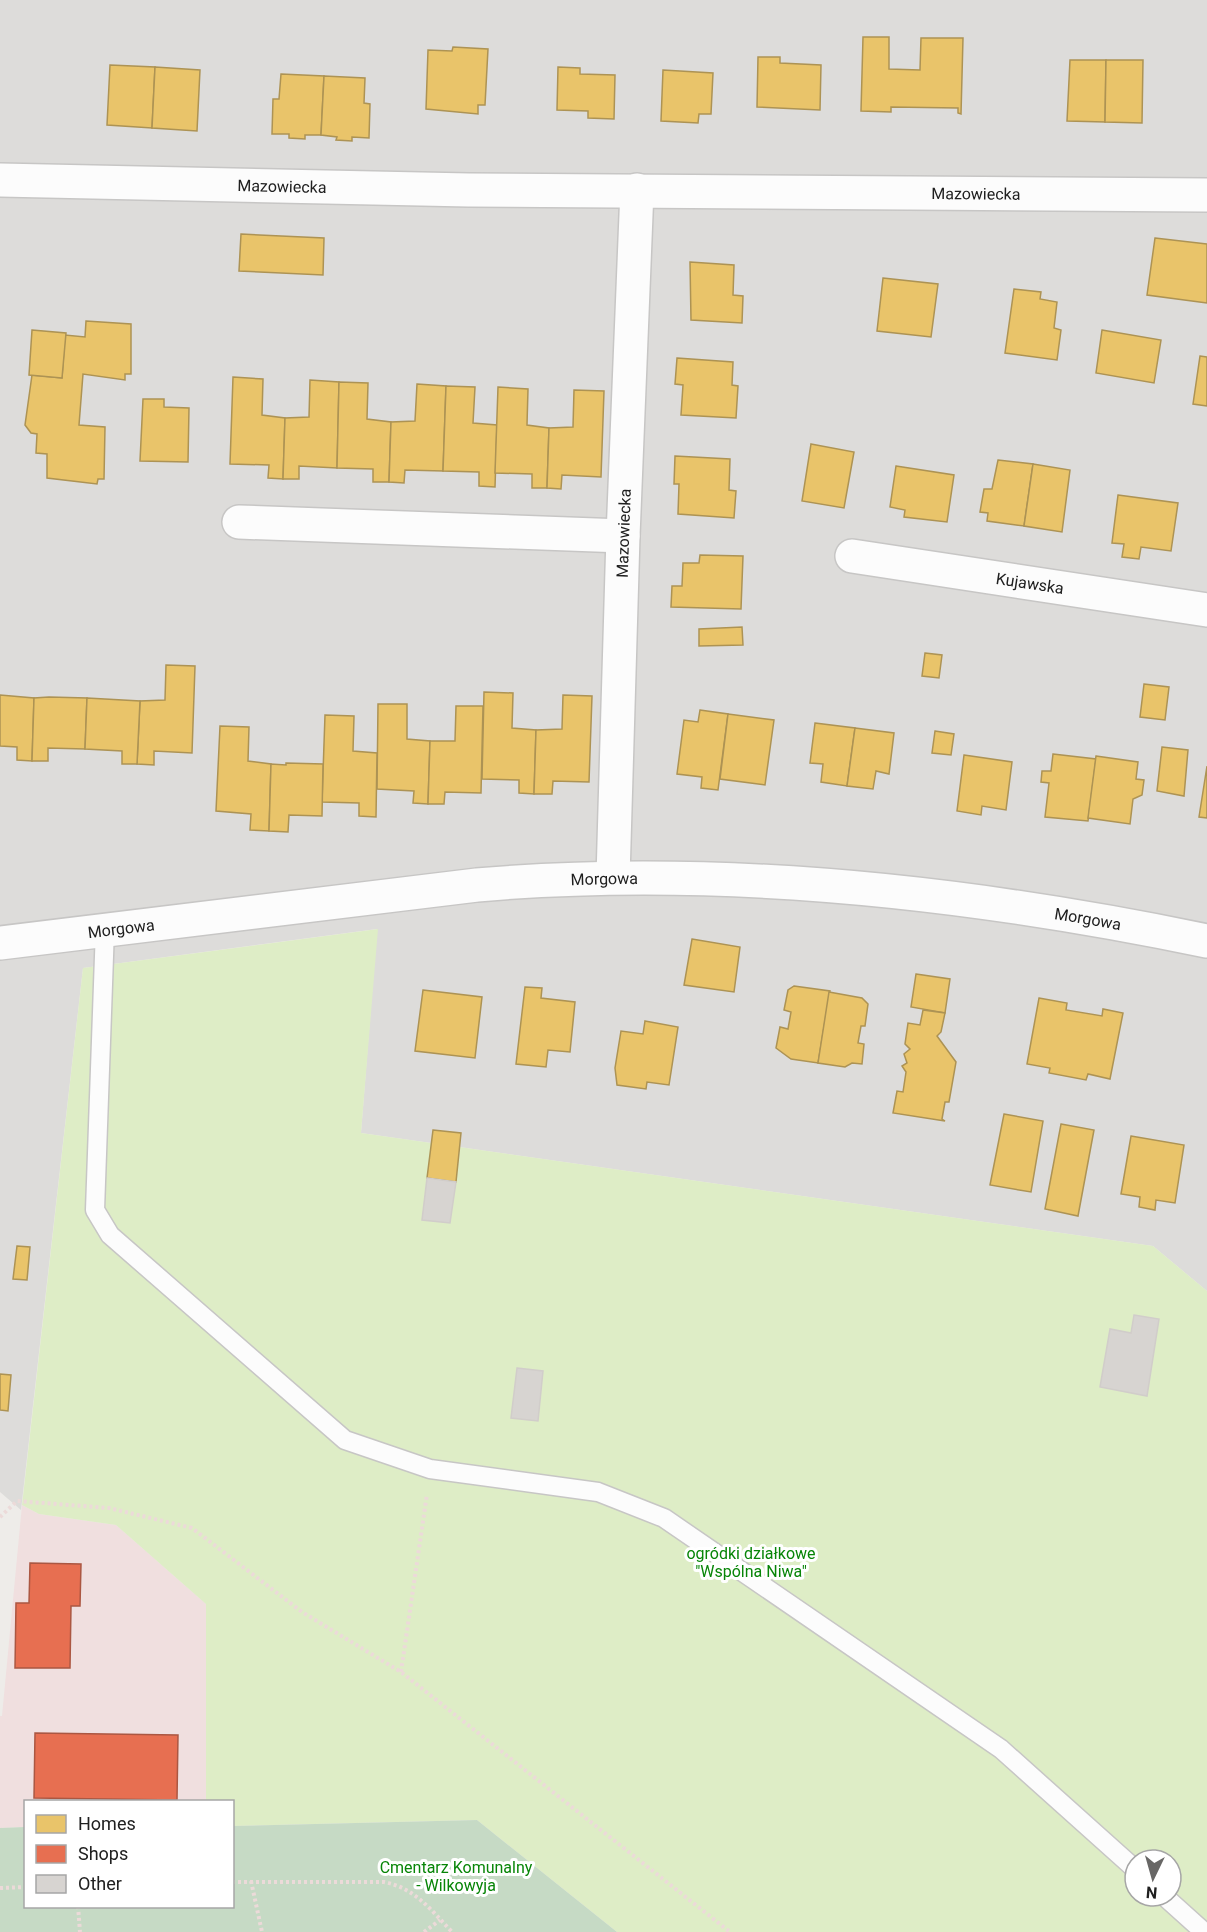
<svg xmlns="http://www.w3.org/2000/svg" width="1207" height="1932" font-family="Roboto,sans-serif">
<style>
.residential{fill:#dddcda}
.commercial{fill:#f0dfdf}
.grass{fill:#deedc6;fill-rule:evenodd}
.cemetery{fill:#c6dac5}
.homes{fill:#e9c46a;stroke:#ad9354;stroke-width:1.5}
.shops{fill:#e76f51;stroke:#ab5742;stroke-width:1.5}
.building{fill:#d7d4d1;stroke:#d1cdca;stroke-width:1.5}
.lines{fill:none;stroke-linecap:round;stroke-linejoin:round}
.service-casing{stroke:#c7c6c5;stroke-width:21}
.minor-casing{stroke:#c7c6c5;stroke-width:36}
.path{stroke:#ecdad9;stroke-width:4;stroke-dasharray:3 3;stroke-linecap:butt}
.service{stroke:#fcfcfc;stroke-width:18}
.minor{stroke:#fcfcfc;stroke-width:33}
.labels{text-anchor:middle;stroke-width:6;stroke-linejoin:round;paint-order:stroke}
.street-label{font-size:16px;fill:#202020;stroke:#fff}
.park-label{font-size:16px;fill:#078507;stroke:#fff}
</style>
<rect width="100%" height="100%" fill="#eeece9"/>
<polygon class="residential" points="0,0 1207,0 1207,1291 1153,1246 361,1133 377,929 83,968 21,1510 0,1492"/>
<polygon class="commercial" points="22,1505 39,1514 116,1525 206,1604 206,1801 26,1802 25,1827 0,1828 0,1716 2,1716"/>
<path class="grass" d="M378,929L361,1133L1153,1246L1207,1291V1932H617L477,1820L233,1826L232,1802L206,1801V1604L116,1525L39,1514L22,1505L83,968ZM1135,1860H1171V1896H1135Z"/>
<polygon class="cemetery" points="477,1820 617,1932 0,1932 0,1828 25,1827 26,1906 232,1906 233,1826"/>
<g class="homes">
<polygon points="863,37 889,37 889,69 920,70 921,38 963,38 961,114 958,113 958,108 891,107 891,112 861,111"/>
<polygon points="453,47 488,49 485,105 478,105 478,114 426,109 428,50 452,51"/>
<polygon points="758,57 780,57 780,63 821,65 820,110 757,107"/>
<polygon points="1070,60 1106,60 1105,122 1067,121"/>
<polygon points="1106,60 1143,60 1142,123 1105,122"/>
<polygon points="110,65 155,67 152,128 107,125"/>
<polygon points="155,67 200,70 197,131 152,128"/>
<polygon points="558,67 580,68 580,74 615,75 614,119 588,118 588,111 557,110"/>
<polygon points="663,70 713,73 711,114 699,114 698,123 661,121"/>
<polygon points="281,74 324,76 321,135 305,135 305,139 289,138 289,134 272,134 273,99 279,99"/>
<polygon points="324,76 365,78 364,103 370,104 369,138 352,137 352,141 336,140 337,137 321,135"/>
<polygon points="241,234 324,238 323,275 239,271"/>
<polygon points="1155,238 1207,244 1207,303 1147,295"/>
<polygon points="690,262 734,265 733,295 743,296 742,323 691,320"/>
<polygon points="883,278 938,284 931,337 877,331"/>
<polygon points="1014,289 1041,292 1040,299 1057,302 1054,328 1061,330 1057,360 1005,353"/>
<polygon points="86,321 131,324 131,374 125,374 125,380 83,374 79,425 105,427 104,479 98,479 97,484 47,478 47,454 36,453 37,434 31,433 25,425 32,375 62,378 65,335 85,337"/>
<polygon points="32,330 66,333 62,378 29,375"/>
<polygon points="1102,330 1161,340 1154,383 1096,373"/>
<polygon points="1200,356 1207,357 1207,406 1193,404"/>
<polygon points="677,358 733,362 732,385 738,386 736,418 681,415 683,385 675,384"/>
<polygon points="233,377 263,379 262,415 285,418 283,479 268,478 269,465 230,464"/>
<polygon points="310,380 339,382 337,468 299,466 299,479 283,479 285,418 309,417"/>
<polygon points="339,382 368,383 367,419 391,422 389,482 373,482 373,469 337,468"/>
<polygon points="417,384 446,386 443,471 405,470 404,483 389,482 391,422 415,421"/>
<polygon points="446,386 475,387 473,423 497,425 495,487 479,486 479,472 443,471"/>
<polygon points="498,387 528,389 527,425 549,428 547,488 532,488 532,474 495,473"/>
<polygon points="574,390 604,391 601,477 562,475 561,489 547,488 549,428 573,427"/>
<polygon points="143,399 164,399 164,407 189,408 188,462 140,461"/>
<polygon points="811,444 854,452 844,508 802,501"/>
<polygon points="675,456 730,459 729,490 736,491 734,518 678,514 679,484 674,484"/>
<polygon points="998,460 1033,464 1024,526 987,521 988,513 980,512 984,489 992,489"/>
<polygon points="1033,464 1070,470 1062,532 1024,526"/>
<polygon points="896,466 954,475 947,522 904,517 905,510 890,507"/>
<polygon points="1118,495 1178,503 1171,551 1141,547 1139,559 1122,557 1124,544 1112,543"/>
<polygon points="700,555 743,556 741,609 671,607 672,586 682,586 683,563 699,563"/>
<polygon points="742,627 743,645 699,646 699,629"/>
<polygon points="925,653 942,655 939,678 922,676"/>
<polygon points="166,665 195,666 192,753 154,751 154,765 137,764 140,701 165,700"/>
<polygon points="1144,684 1169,687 1165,720 1140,717"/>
<polygon points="484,692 513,693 512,728 536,730 534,794 519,793 519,780 482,779"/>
<polygon points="0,695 34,698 32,761 17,760 17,747 0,746"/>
<polygon points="563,695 592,696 589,782 553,781 552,794 534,794 536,730 562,729"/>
<polygon points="49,697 87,698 85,749 48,748 48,761 32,761 34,698"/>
<polygon points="87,698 140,701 137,764 122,764 122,751 85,749"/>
<polygon points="378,704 407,704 407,739 430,741 428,804 413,803 414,791 377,789"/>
<polygon points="456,706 483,706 481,793 445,792 444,804 428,804 430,741 455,741"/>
<polygon points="700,710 728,714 718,790 701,788 702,777 677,774 684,720 698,722"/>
<polygon points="728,714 774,720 765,785 720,779"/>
<polygon points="325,715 354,716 353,751 377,753 376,817 359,816 359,803 322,802"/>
<polygon points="815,723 855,728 847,786 821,782 823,764 810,763"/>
<polygon points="220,726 249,727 248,761 271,764 269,831 250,830 251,814 216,811"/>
<polygon points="855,728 894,733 889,774 876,771 873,789 847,786"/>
<polygon points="935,731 954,734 951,755 932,753"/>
<polygon points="1162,747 1188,750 1184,796 1157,791"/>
<polygon points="1053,754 1096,759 1088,821 1045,817 1049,783 1041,782 1042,771 1051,771"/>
<polygon points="964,755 1012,762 1006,810 982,806 981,815 957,811"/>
<polygon points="1096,756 1138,762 1136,779 1144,780 1142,795 1133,799 1130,824 1088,818"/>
<polygon points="286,763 323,764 322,816 289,815 288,832 269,831 271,764 286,765"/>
<polygon points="1207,766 1207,818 1199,817"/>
<polygon points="692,939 740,947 734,992 684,985"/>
<polygon points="916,974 950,979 945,1013 911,1007"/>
<polygon points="794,986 830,991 818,1063 791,1059 776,1048 780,1027 788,1029 791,1012 784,1010 788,990"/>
<polygon points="525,987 542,988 541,998 575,1002 570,1052 548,1050 546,1067 516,1064"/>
<polygon points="423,990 482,997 475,1058 415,1051"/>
<polygon points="829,992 862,998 868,1004 865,1026 861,1026 858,1043 864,1044 862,1064 852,1063 845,1067 818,1063"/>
<polygon points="1039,998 1067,1003 1066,1010 1102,1016 1103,1009 1123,1013 1110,1079 1088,1074 1086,1080 1049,1073 1050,1068 1027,1064"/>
<polygon points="923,1010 945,1013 941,1032 937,1036 956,1062 949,1102 945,1102 942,1119 945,1121 893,1113 897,1091 903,1092 906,1072 902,1066 907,1063 904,1054 910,1049 905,1044 908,1023 920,1025"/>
<polygon points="645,1021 678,1027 669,1085 647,1082 646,1089 617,1085 615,1068 621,1031 643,1034"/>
<polygon points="1004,1114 1043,1121 1031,1192 990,1185"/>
<polygon points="1061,1124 1094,1130 1078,1216 1045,1209"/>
<polygon points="433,1130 461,1133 456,1182 427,1178"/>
<polygon points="1131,1136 1184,1145 1175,1203 1156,1200 1155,1210 1139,1207 1140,1197 1121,1194"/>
<polygon points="17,1246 30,1247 27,1280 13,1279"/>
<polygon points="0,1374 11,1375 8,1411 0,1410"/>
</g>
<g class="shops">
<polygon points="30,1563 81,1564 80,1606 71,1606 70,1668 15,1668 16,1603 29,1603"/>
<polygon points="35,1733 178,1735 177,1800 34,1798"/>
</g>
<g class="building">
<polygon points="427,1178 456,1182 450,1223 422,1220"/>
<polygon points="1134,1315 1159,1319 1147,1396 1100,1387 1110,1329 1131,1333"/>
<polygon points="517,1368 543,1371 538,1421 511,1418"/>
</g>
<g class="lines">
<g class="service-casing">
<g id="service">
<polyline points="105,928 95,1210 110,1235 345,1440 430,1469 598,1492 664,1518 1001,1749 1135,1869"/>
<polyline points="1164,1896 1204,1932"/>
</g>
</g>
<g class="minor-casing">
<g id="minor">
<path id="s1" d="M0,180L469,190L1207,195"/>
<polyline points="239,522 623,536"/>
<path id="s2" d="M852,556L1207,610"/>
<path id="s3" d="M613,877L623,536L637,190"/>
<path id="s4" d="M0,943L477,885C719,864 970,892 1207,941"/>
</g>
</g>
<g class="path">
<polyline points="0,1517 17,1501 109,1508 192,1528 302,1612 401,1672 730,1932"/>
<polyline points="401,1672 427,1494"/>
<polyline points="251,1881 262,1932"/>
<path d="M232,1882H384C415,1888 431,1910 452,1932"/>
<polyline points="0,1888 26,1887"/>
<polyline points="78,1906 80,1932"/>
<polyline points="424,1932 440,1920"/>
</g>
<use href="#service" class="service"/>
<use href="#minor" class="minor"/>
</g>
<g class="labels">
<g class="street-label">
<text dy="6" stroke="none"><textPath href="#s1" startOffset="282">Mazowiecka</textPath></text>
<text dy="6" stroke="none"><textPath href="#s1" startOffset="976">Mazowiecka</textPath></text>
<text dy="6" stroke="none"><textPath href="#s3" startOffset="344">Mazowiecka</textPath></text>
<text dy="6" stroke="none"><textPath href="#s2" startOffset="180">Kujawska</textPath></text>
<text dy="6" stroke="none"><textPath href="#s4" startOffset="608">Morgowa</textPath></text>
<text dy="6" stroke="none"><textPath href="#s4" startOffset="1094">Morgowa</textPath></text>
<text dy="6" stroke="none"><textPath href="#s4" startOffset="122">Morgowa</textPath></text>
</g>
<g class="park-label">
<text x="751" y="1559">ogródki działkowe<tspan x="751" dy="18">"Wspólna Niwa"</tspan></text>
<text x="456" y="1873">Cmentarz Komunalny<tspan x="456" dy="18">- Wilkowyja</tspan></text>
</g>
</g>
<rect x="24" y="1800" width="210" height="108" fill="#ffffff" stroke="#a6a6a6" stroke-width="1.5"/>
<rect x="36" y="1815" width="30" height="18" fill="#e9c46a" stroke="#a6a6a6" stroke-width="1.5"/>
<text x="78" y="1830" font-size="18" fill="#202020">Homes</text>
<rect x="36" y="1845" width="30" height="18" fill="#e76f51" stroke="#a6a6a6" stroke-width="1.5"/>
<text x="78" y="1860" font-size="18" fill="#202020">Shops</text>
<rect x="36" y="1875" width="30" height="18" fill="#d7d4d1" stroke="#a6a6a6" stroke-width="1.5"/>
<text x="78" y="1890" font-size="18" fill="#202020">Other</text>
<g transform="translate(1153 1878) rotate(185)"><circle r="28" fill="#ffffff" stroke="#a6a6a6" stroke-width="1.5"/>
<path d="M0-4.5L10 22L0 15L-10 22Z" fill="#686766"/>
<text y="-9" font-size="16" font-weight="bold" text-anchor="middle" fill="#202020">N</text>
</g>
</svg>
